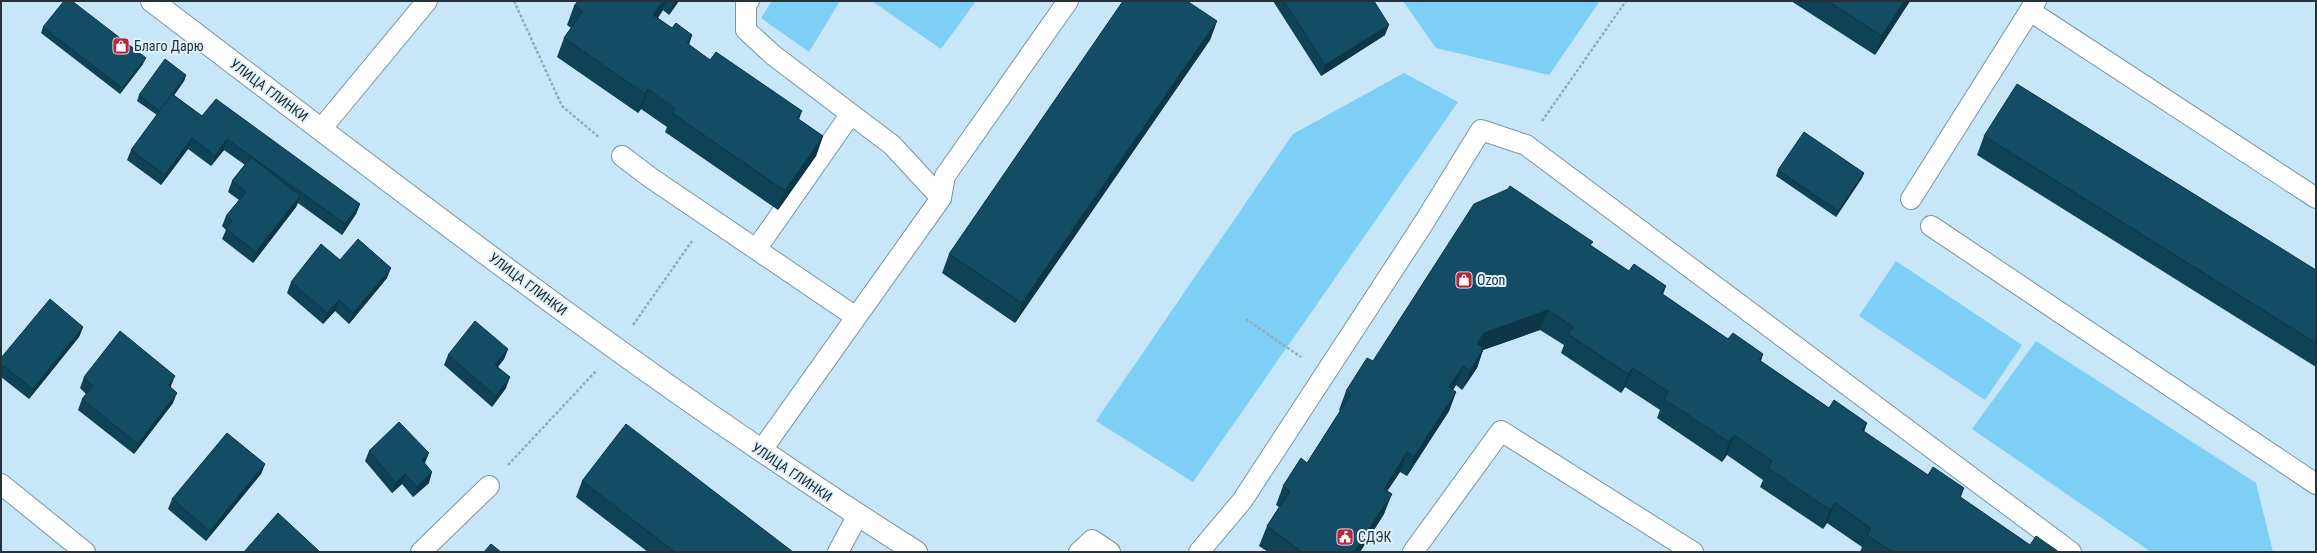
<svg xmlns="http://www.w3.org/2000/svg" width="2317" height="553" font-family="'Roboto Condensed',sans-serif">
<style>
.green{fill:#7dcff6}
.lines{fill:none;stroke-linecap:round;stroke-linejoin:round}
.service-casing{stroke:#7795a4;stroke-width:22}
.minor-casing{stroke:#7795a4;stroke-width:24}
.path{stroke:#92acba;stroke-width:2.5;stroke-dasharray:3 2;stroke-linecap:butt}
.service{stroke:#fff;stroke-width:20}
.minor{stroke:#fff;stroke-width:22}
.wall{fill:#0f4257}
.shaded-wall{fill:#0d3647}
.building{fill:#124d65;stroke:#0d3647}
.labels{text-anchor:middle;stroke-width:4;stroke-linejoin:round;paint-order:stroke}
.poi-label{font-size:14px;fill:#253138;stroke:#dff2fc;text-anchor:start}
.street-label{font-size:14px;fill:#253138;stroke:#dff2fc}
</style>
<rect width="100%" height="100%" fill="#c7e7f8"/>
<g class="green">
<polygon points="772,1 840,1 809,52 761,18"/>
<polygon points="872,1 976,1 941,49"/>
<polygon points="1403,1 1600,1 1549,75 1436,48"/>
<polygon points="1404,73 1458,102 1193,482 1096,421 1293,134"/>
<polygon points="1896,261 2022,345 1985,400 1859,316"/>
<polygon points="2036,341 2256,483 2273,552 2151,552 1972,429"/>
</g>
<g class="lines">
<g class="service-casing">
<g id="service">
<polyline points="749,1 746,4 746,30 773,55 892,145 941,198"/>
<polyline points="2030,11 2316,198"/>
<polyline points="321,129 427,1"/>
<polyline points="622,156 651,178 856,317"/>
<polyline points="1911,199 2036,1"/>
<polyline points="1931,226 2316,484"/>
<polyline points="757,248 850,115"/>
<polyline points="761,451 941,198 945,176 1068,1"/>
<polyline points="1,484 85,552"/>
<polyline points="421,552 489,486"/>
<polyline points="838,552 858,515"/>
<polyline points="1079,552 1092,540 1110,552"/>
<polyline points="1199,552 1242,501 1423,224 1481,130 1526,145 2071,552"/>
<polyline points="1413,552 1501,431 1693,552"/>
</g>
</g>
<g class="minor-casing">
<path id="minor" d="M152,1C402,191 650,384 916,552"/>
</g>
<g class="path">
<polyline points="514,1 562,106 600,138"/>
<polyline points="1542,121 1626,1"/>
<polyline points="1246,319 1301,357"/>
<polyline points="633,325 692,241"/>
<polyline points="508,465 596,371"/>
</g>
<use href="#service" class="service"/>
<use href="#minor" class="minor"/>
</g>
<g class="wall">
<polygon points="578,1 679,1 669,15 663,10 658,18 672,28 692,35 689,45 710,60 823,136 816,156 778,210 665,132 667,127 641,109 638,113 557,57 564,38 571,28 567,25 574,6"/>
<polygon points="1273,1 1374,1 1385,35 1321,76"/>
<polygon points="1791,1 1910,1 1875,55"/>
<polygon points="1217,21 1210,40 1015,323 942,273 949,254"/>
<polygon points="43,27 143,64 120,94 41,33"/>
<polygon points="186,75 184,81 174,95 202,116 360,204 356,214 342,235 298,203 296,207 253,263 222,239 226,230 222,226 226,216 239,200 228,192 232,181 245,165 224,150 211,166 188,149 161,185 127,160 131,150 157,115 137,101 139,95"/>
<polygon points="1984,136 2316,270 2316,367 1977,155"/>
<polygon points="1778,170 1864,173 1862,178 1836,217 1776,176"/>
<polygon points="1508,189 1728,339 1763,354 1761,361 1829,408 1867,423 1864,432 2030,545 2059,552 1860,552 1862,547 1827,523 1823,529 1760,487 1763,480 1727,455 1722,462 1657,418 1660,410 1625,387 1621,393 1561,353 1564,345 1540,330 1483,350 1477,368 1462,390 1456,385 1453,390 1456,392 1449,411 1407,476 1400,472 1387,491 1384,514 1360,552 1268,552 1259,546 1267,526 1279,507 1276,505 1283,486 1307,463 1340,411 1339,410 1346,391 1373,361"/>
<polygon points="340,260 387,278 349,324 335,311 323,324 287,293 291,282"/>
<polygon points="83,327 79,337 29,399 1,377 1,358"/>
<polygon points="508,349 504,359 498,367 506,388 492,407 444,365 448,355"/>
<polygon points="84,377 171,386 171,387 173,403 134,454 78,410 82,399 86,394 80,388"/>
<polygon points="369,451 425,463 429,483 413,497 402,484 392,493 365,461"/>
<polygon points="265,464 261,474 206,541 168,509 172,499"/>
<polygon points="582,481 793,552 648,552 576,497"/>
</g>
<g class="shaded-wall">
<polygon points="663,1 666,1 663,10 646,35 653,15"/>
<polygon points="674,1 679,1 669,15"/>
<polygon points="1904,1 1910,1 1875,55 1882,36"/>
<polygon points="1217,21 1210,40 1015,323 1022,303"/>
<polygon points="1389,25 1385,35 1321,76 1325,65"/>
<polygon points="692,35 685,54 687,43"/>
<polygon points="146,58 143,64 120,94 122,88"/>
<polygon points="186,75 184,81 159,117 161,111"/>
<polygon points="648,89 641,109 638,113 645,94"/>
<polygon points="802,111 795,131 797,118"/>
<polygon points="823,136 816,156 778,210 785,191"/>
<polygon points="192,138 188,149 161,185 165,175"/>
<polygon points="227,139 224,150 211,166 215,156"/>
<polygon points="1864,173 1862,178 1836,217 1838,211"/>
<polygon points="300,196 296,207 253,263 256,252"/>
<polygon points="360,204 356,214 342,235 345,224"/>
<polygon points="391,268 387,278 349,324 353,313"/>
<polygon points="1666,286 1659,306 1661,293"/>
<polygon points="339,300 335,311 323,324 327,313"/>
<polygon points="1548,310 1540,330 1483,350 1477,368 1462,390 1470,371 1477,344 1484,333"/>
<polygon points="83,327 79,337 29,399 33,389"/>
<polygon points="508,349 504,359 491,375 495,365"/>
<polygon points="1763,354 1756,373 1759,360"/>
<polygon points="1463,366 1456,385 1442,407 1449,387"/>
<polygon points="1633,368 1625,387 1621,393 1628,374"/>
<polygon points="175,376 171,386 164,395 168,385"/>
<polygon points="510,377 506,388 492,407 496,396"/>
<polygon points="1456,392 1449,411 1407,476 1414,457"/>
<polygon points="177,393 173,403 134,454 138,444"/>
<polygon points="1867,423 1860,442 1862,430"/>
<polygon points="1734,435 1727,455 1722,462 1729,442"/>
<polygon points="1407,452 1400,472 1376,508 1384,489"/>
<polygon points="429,453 425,463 418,471 422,460"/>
<polygon points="265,464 261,474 206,541 210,531"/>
<polygon points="432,472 429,483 413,497 417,487"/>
<polygon points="405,474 402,484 392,493 396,483"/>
<polygon points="1964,488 1957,508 1959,496"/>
<polygon points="1392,494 1384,514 1360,552 1354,552"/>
<polygon points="1835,503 1827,523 1823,529 1830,510"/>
</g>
<g class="building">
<polygon points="64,1 72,1 146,58 122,88 43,27"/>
<polygon points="578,1 663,1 653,15 672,28 676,23 692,35 687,43 710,60 716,52 802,111 797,118 823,136 785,191 672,113 675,109 648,89 645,94 564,38 583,11 574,6"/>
<polygon points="1123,1 1187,1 1217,21 1022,303 949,254"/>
<polygon points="1284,1 1374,1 1389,25 1325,65"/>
<polygon points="1828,1 1904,1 1882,36"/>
<polygon points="165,59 186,75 160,111 139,95"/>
<polygon points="2017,84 2316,270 2316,343 1984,136"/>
<polygon points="172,94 202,116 216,99 360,204 345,224 227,139 215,156 192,138 165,175 131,150"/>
<polygon points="1804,132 1864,173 1838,211 1778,170"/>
<polygon points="251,157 300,196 256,252 226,229 232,221 226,216 246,192 232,181"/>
<polygon points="1510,186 1593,242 1590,245 1629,271 1634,264 1666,286 1661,293 1728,339 1733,333 1763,354 1759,360 1829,408 1834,400 1867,423 1862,430 1928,475 1933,467 1964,488 1959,496 2030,545 2036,536 2059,552 1893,552 1867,535 1871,528 1835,503 1830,510 1768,468 1772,461 1734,435 1729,442 1664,399 1669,392 1633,368 1628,374 1568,334 1573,327 1548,310 1484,333 1477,344 1484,348 1470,371 1463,366 1449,387 1456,392 1414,457 1407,452 1384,489 1392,494 1354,552 1302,552 1267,526 1290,491 1283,486 1301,458 1307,463 1351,394 1346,391 1367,358 1373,361 1474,204 1508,189"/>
<polygon points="358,239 391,268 353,313 339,300 327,313 291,282 321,244 340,260"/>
<polygon points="50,299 83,327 33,389 1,364 1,358"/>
<polygon points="475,321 508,349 495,365 510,377 496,396 448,355"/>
<polygon points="120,331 175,376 168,385 177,393 138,444 82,399 93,386 84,377"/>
<polygon points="399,422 429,453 422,460 432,472 417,487 405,474 396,483 369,451"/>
<polygon points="626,424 793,552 675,552 582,481"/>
<polygon points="227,433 265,464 210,531 172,499"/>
<polygon points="278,513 320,552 244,552"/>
<polygon points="491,544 501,552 484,552"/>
</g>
<defs>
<g id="shop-square" transform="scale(0.9)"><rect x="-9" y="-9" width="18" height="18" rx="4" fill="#b82638" stroke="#dff2fc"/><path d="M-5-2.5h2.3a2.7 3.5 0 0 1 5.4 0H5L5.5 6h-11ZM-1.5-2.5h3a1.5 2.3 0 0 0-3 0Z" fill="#fff"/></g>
<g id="civic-square" transform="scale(0.9)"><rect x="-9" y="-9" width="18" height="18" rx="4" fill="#b82638" stroke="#dff2fc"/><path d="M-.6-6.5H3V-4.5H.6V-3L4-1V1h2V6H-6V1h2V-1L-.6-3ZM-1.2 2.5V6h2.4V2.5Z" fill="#fff"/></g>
</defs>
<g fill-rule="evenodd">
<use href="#shop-square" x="121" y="46"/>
<use href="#shop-square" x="1464" y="280"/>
<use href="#civic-square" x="1345" y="537"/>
</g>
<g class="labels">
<g class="poi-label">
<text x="134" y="51">Благо Дарю</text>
<text x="1477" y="285">Ozon</text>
<text x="1358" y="542">СДЭК</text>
</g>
<g class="street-label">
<text transform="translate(269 90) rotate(37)" y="5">УЛИЦА ГЛИНКИ</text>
<text transform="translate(528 284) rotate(37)" y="5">УЛИЦА ГЛИНКИ</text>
<text transform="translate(792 472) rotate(34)" y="5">УЛИЦА ГЛИНКИ</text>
</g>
</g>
<rect width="2317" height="553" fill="none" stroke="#253138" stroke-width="4"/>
</svg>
